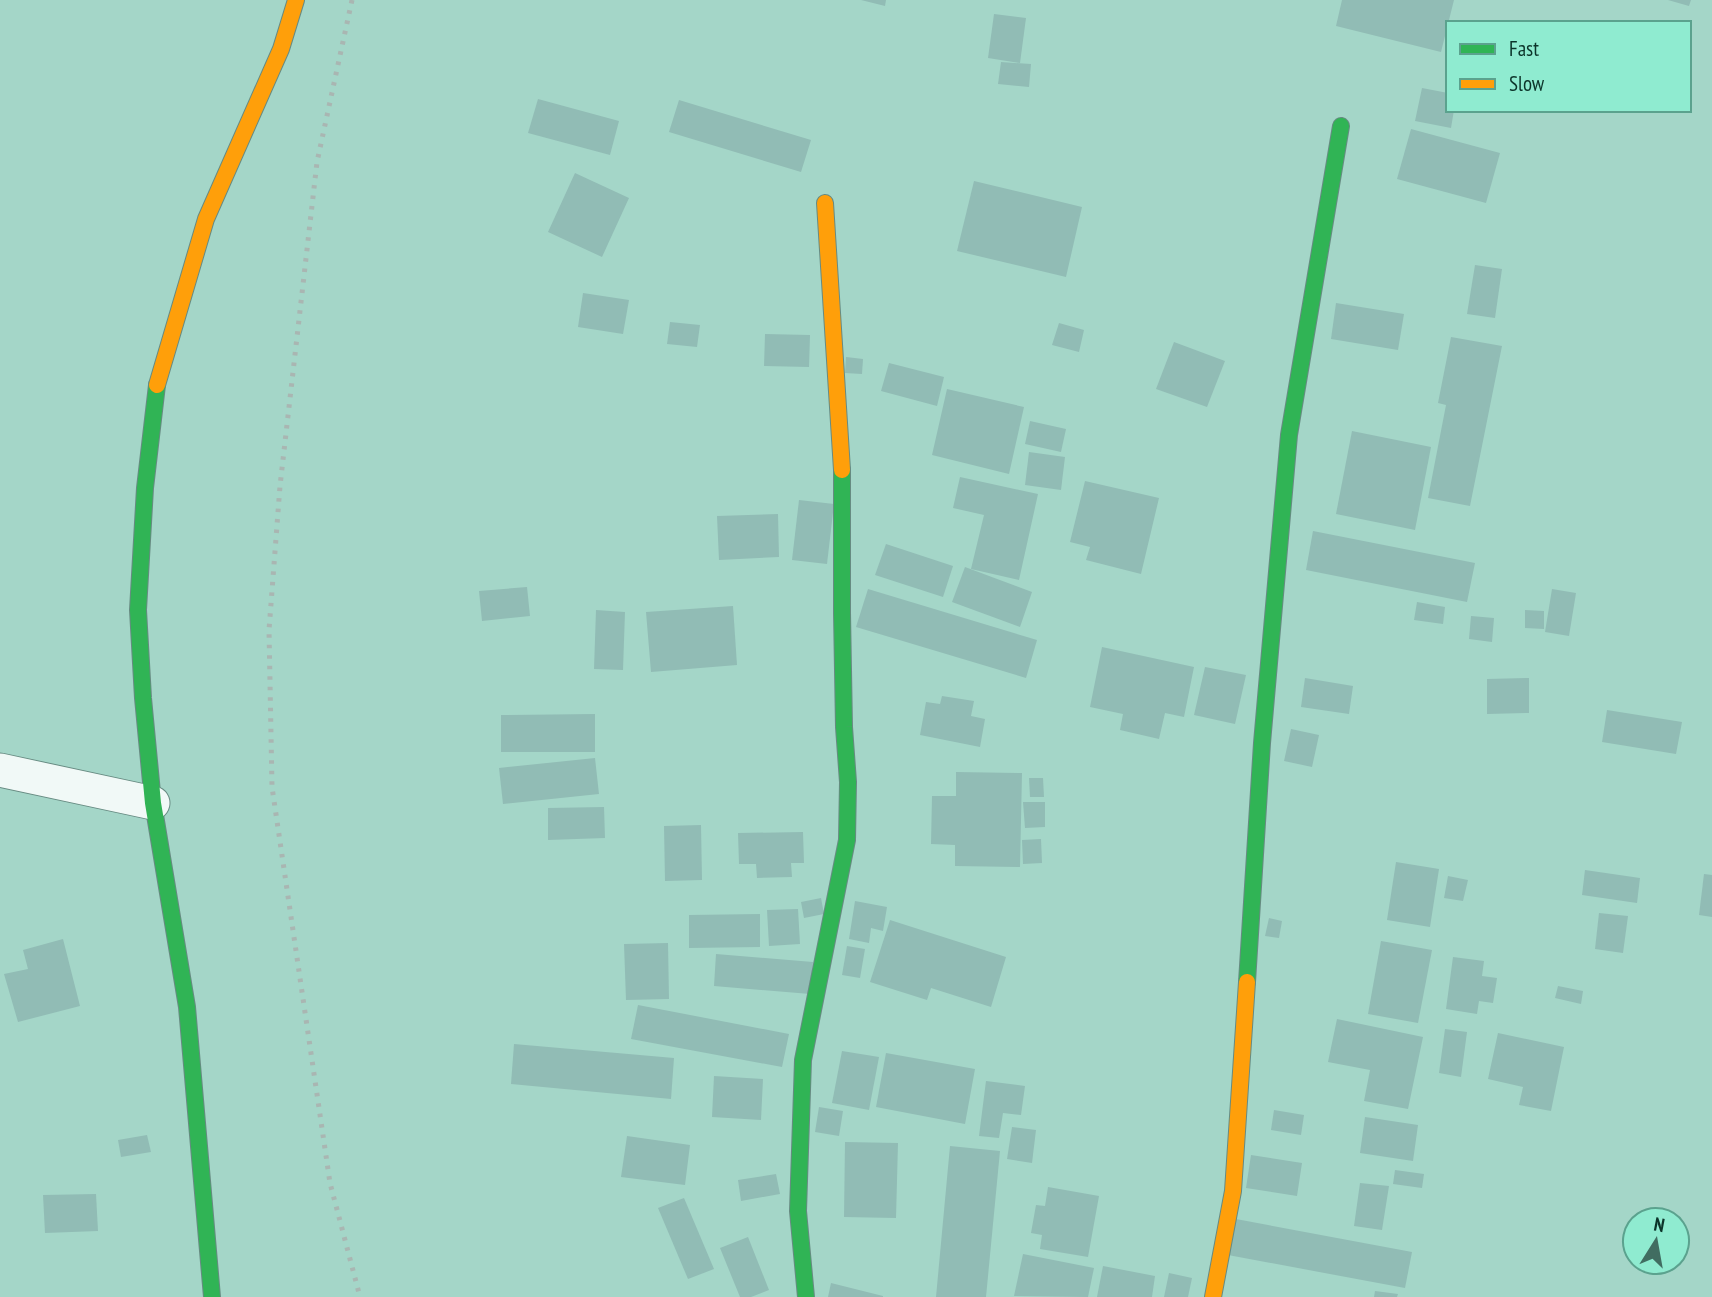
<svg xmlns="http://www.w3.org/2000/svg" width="1712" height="1297" font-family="'PT Sans Narrow',sans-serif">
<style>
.building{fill:#91bcb5}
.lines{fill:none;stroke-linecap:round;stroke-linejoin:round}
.street-casing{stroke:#678b82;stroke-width:35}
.fast-casing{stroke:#678b82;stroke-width:18}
.slow-casing{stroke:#678b82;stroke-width:18}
.street{stroke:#f1f9f7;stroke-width:33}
.fast{stroke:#30b455;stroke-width:16}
.slow{stroke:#ff9f0a;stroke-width:16}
.rail{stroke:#a9b6b2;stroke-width:5;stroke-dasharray:3.5 7;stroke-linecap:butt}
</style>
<rect width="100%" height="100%" fill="#a4d6c8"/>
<g class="building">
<polygon points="861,0 886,0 885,6"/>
<polygon points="1342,0 1454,0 1441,52 1336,26"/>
<polygon points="1668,0 1691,0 1689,6"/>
<polygon points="994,14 1026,18 1020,63 988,58"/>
<polygon points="1001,62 1031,64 1029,87 998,84"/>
<polygon points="1422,88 1448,93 1448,110 1454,110 1451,128 1415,121"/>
<polygon points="538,99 619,121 610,155 528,133"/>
<polygon points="679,100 811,140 801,172 669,132"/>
<polygon points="1411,129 1500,153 1486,203 1397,179"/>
<polygon points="575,173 629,198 602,257 548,232"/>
<polygon points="974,181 1082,207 1066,277 957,251"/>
<polygon points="1475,265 1502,269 1495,318 1467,314"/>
<polygon points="583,293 629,300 623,334 578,327"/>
<polygon points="1336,303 1404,314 1398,350 1331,339"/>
<polygon points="670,322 700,325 697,347 667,344"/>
<polygon points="1059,323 1084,330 1079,352 1052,345"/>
<polygon points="765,334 810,335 809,367 764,366"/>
<polygon points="1451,337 1502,346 1470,506 1428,498 1446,405 1438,403"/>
<polygon points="1174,342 1225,361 1207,407 1156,389"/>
<polygon points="846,357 863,359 862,374 845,373"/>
<polygon points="889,363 944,377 937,406 881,391"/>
<polygon points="947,389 1024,407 1009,474 932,455"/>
<polygon points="1030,421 1066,429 1061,452 1025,444"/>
<polygon points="1352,431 1431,447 1415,530 1336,514"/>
<polygon points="1029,452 1065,457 1061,490 1025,485"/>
<polygon points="960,477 1038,494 1019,580 971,569 984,515 953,508"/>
<polygon points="1085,481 1159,498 1141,574 1086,560 1090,547 1070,542"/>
<polygon points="799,500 834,504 827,564 792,560"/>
<polygon points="778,514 779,557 719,560 717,516"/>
<polygon points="1313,531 1475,563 1467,602 1306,570"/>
<polygon points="886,544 953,566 943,597 875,575"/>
<polygon points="965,567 1032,592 1020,627 952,602"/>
<polygon points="527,587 530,616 482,621 479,591"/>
<polygon points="868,589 1037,640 1026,678 856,627"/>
<polygon points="1552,589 1576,593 1569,636 1545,632"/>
<polygon points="1417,602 1445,607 1443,624 1414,620"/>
<polygon points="733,606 737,665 651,672 646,612"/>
<polygon points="596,610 625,612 623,670 594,669"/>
<polygon points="1525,610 1544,611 1544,629 1525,628"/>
<polygon points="1471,616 1494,618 1492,642 1469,639"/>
<polygon points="1102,647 1194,667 1184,717 1165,713 1159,739 1120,730 1123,714 1090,707"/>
<polygon points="1205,667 1246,675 1235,724 1194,715"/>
<polygon points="1305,678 1353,686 1349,714 1301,707"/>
<polygon points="1529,678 1529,713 1487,714 1487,679"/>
<polygon points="942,696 974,701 971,716 985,719 980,747 920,735 926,702 940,704"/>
<polygon points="1607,710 1682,722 1676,754 1602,742"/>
<polygon points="595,714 595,752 501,752 501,715"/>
<polygon points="1291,729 1319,735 1312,767 1284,761"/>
<polygon points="595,758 599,794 503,804 499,768"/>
<polygon points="956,772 1022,773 1020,867 955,866 955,845 931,844 932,796 956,796"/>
<polygon points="1029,778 1043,778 1044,797 1030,797"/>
<polygon points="1023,802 1045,802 1045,827 1025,828"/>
<polygon points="604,807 605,838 548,840 548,808"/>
<polygon points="701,825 702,880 665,881 664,826"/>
<polygon points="803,832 804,863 791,863 792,877 757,878 756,864 739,864 738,833"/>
<polygon points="1041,839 1042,863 1023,864 1022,840"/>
<polygon points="1396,862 1439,869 1430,927 1387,920"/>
<polygon points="1585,870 1640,878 1637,903 1582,895"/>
<polygon points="1704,874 1712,875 1712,917 1699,915"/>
<polygon points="1448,876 1468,880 1463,901 1444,898"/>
<polygon points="821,898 824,914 804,918 801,902"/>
<polygon points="855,901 887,907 883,931 871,928 869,943 849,939"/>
<polygon points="798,909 800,944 769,946 767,910"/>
<polygon points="1599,913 1628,916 1623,953 1595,949"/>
<polygon points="760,914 760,947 689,948 689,915"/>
<polygon points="1269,918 1282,921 1279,938 1265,936"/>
<polygon points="890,920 1006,957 991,1007 931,988 927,1000 870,982"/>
<polygon points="63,939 80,1006 18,1022 4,974 28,969 23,950"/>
<polygon points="1381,941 1432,950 1418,1023 1368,1014"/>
<polygon points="668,943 669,999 626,1000 624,944"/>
<polygon points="847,946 865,949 860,978 842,975"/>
<polygon points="716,954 813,962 810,994 714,986"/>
<polygon points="1453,957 1484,961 1482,976 1497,978 1493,1003 1479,1001 1477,1014 1446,1009"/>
<polygon points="1558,986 1583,991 1581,1004 1555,998"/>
<polygon points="638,1005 789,1034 782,1067 631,1039"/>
<polygon points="1337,1019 1423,1037 1408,1109 1364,1101 1370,1070 1328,1062"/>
<polygon points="1445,1029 1467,1032 1461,1077 1439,1073"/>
<polygon points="1498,1033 1564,1047 1551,1111 1519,1105 1523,1087 1488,1079"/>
<polygon points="514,1044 674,1058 671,1099 511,1084"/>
<polygon points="842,1051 879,1057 869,1110 832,1103"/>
<polygon points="886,1053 975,1069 965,1124 876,1107"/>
<polygon points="714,1076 763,1079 761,1120 712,1117"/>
<polygon points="986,1081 1025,1086 1021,1115 1003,1113 999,1138 979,1136"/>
<polygon points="819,1107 843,1111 839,1136 815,1132"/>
<polygon points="1274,1110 1304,1115 1301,1135 1271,1130"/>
<polygon points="1365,1117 1418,1125 1413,1161 1360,1153"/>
<polygon points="1012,1127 1036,1130 1032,1163 1007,1159"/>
<polygon points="147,1135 151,1152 121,1157 118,1140"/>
<polygon points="627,1136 690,1145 685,1185 621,1177"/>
<polygon points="845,1142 898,1143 896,1218 844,1217"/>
<polygon points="950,1146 1000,1151 986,1297 936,1297"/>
<polygon points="1251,1155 1302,1163 1297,1196 1246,1188"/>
<polygon points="1395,1170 1424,1174 1422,1188 1393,1184"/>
<polygon points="776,1174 780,1194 741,1201 738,1180"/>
<polygon points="1360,1183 1389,1186 1382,1230 1354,1226"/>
<polygon points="1048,1187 1099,1196 1088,1257 1040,1249 1042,1235 1031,1233 1036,1205 1045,1206"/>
<polygon points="96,1194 98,1231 45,1233 43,1195"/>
<polygon points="684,1198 714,1269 688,1279 658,1208"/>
<polygon points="1236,1219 1412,1252 1405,1288 1228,1255"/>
<polygon points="748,1237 769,1290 751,1297 740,1297 720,1248"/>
<polygon points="1023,1254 1094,1268 1088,1297 1014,1296"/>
<polygon points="1103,1266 1155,1276 1152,1297 1097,1297"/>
<polygon points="1169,1273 1192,1278 1188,1297 1164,1297"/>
<polygon points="831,1283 883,1296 883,1297 828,1297"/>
<polygon points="1375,1291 1398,1294 1397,1297 1374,1297"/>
</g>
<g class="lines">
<g class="street-casing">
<polyline id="street" points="0,770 153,803"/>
</g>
<g class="fast-casing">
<g id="fast">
<polyline points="157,385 145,488 138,610 143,698 153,803 187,1007 212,1297"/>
<polyline points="1247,982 1262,743 1289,435 1341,126"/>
<polyline points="806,1297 798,1211 803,1060 847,840 848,782 844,727 842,613 842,470"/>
</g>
</g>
<g class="slow-casing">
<g id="slow">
<polyline points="825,203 842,470"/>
<polyline points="157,385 206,219 281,49 296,0"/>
<polyline points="1213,1297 1233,1191 1247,982"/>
</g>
</g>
<use href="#street" class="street"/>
<use href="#fast" class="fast"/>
<use href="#slow" class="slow"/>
<polyline class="rail" points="352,0 317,162 280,486 269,630 272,787 330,1183 360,1297"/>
</g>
<rect x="1446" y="21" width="245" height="91" fill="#8febd0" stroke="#5ba28e" stroke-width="2"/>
<rect x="1460" y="44" width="35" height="10" fill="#30b455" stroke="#5ba28e" stroke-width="2"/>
<text x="1509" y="56" font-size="21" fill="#0c342a">Fast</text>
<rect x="1460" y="79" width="35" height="10" fill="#ff9f0a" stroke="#5ba28e" stroke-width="2"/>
<text x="1509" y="91" font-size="21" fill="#0c342a">Slow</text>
<g transform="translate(1656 1241) rotate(11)"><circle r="33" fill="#8febd0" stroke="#5ba28e" stroke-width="2"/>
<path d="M0-5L12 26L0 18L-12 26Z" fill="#416d61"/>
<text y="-10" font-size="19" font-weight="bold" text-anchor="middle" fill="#0c342a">N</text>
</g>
</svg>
